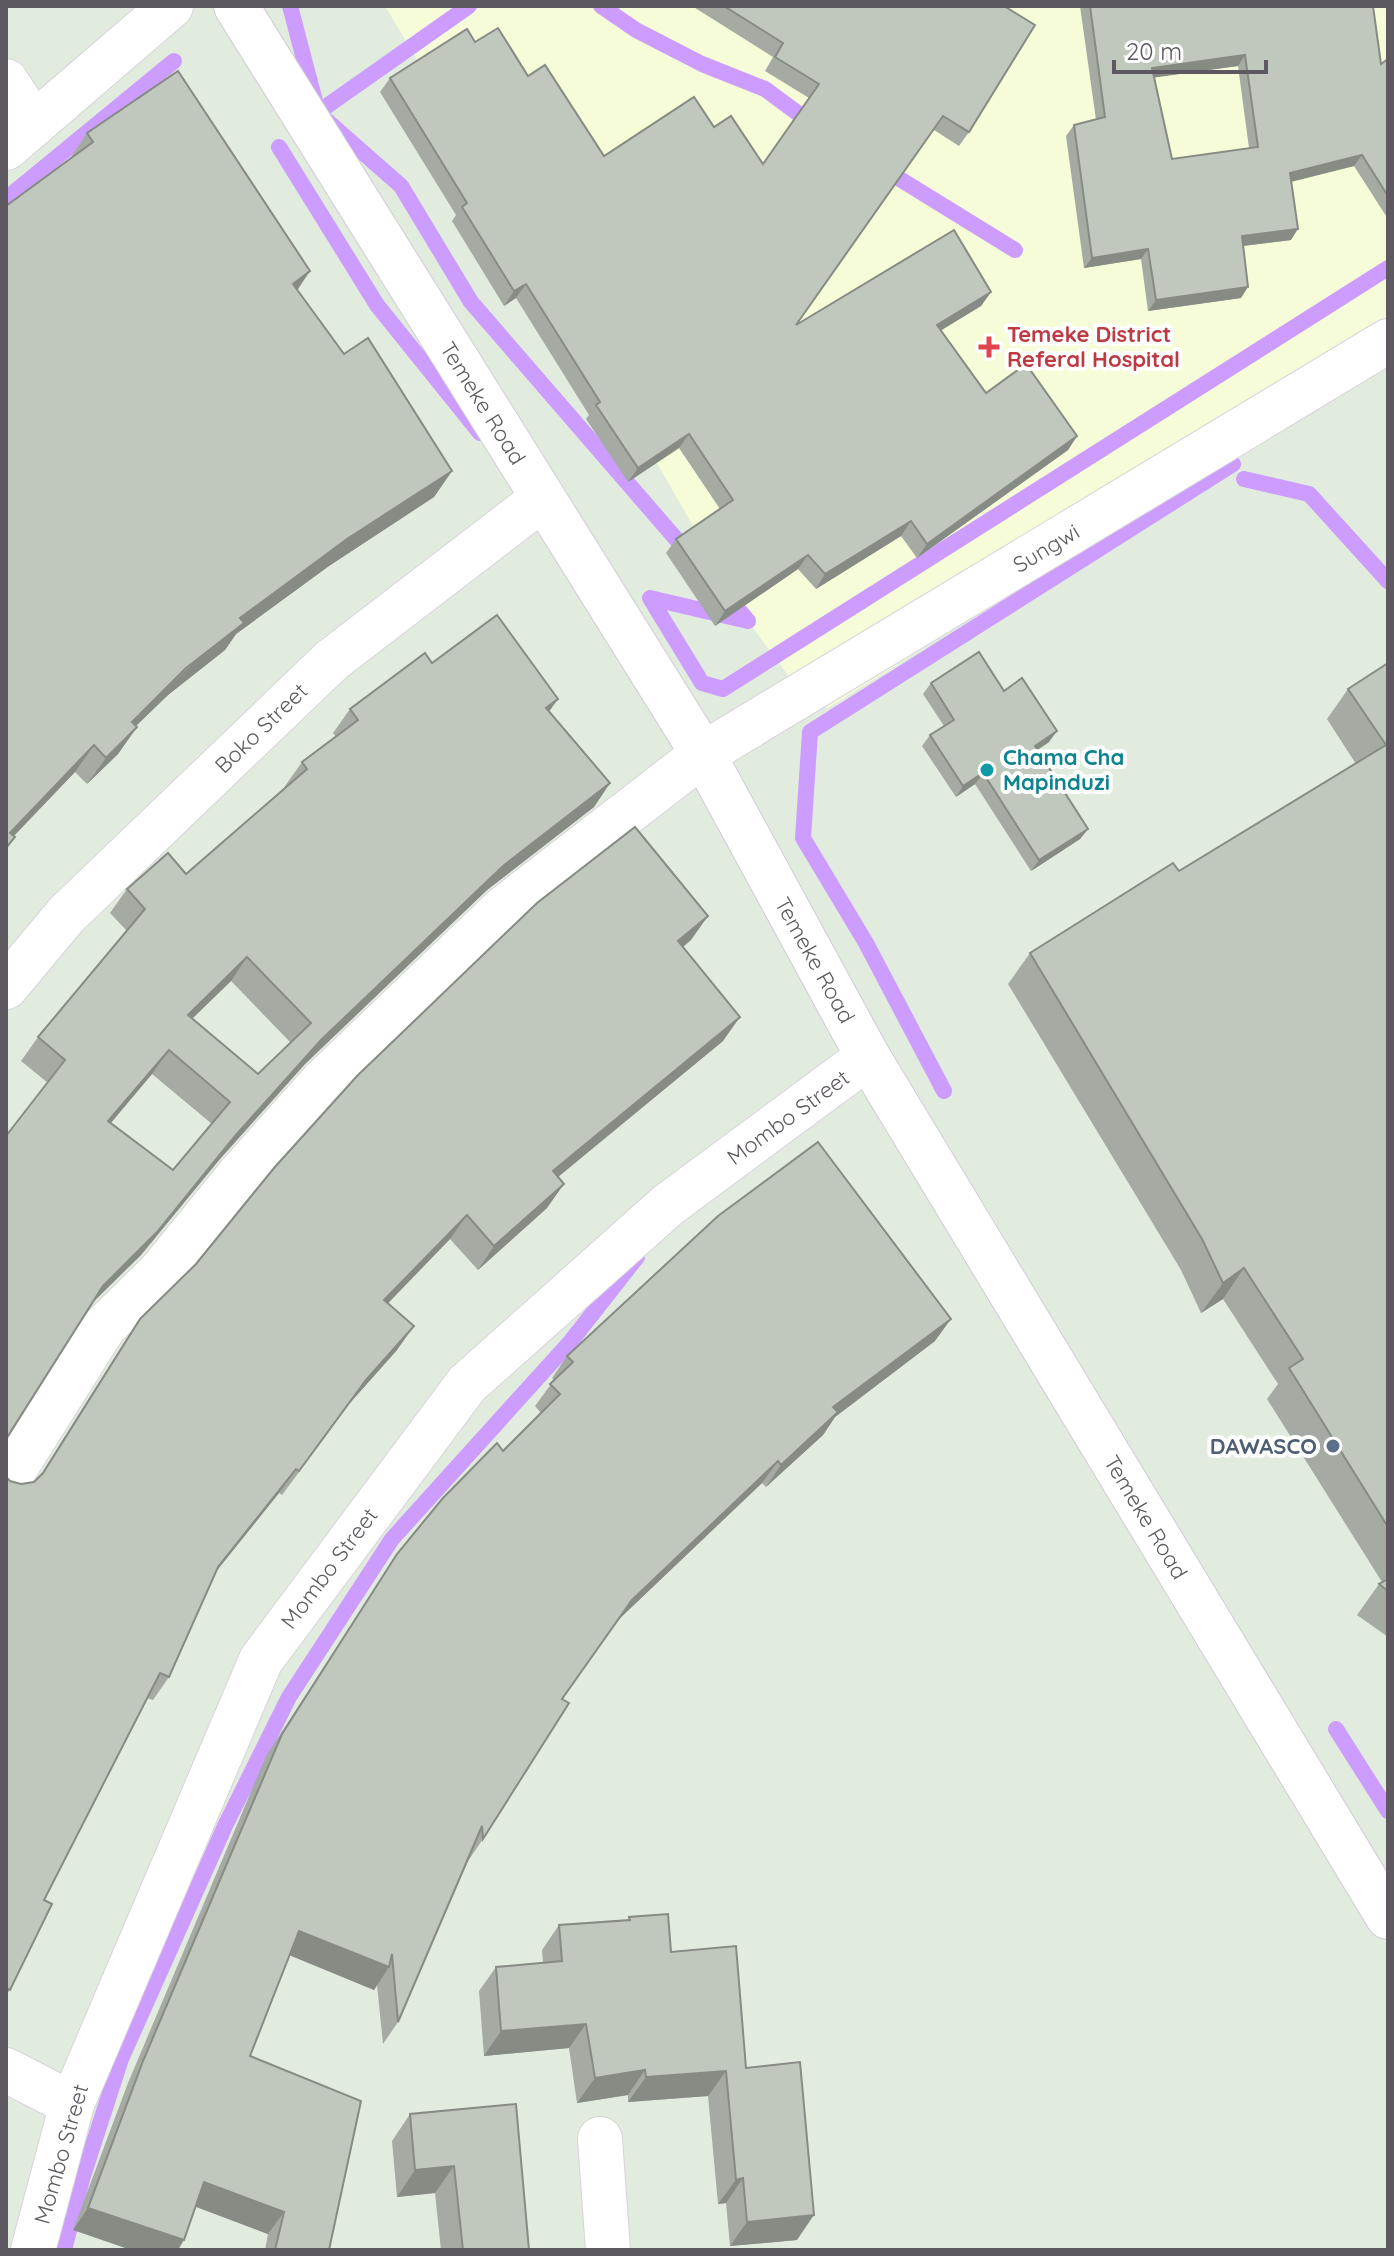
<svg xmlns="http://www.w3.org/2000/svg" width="1394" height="2256" font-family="Quicksand,sans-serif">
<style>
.medical{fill:#f7fcd8}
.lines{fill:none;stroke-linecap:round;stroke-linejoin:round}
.stream{stroke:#cc9cff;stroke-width:16}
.street-casing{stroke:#d8d2da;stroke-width:46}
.secondary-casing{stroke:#d1cad4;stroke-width:46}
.street{stroke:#fff;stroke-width:44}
.secondary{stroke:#fff;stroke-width:44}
.wall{fill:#a5aba2;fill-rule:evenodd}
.shaded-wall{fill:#868b84}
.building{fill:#c0c7bc;stroke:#868b84;stroke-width:2;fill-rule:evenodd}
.health-dot{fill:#e0444e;stroke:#fff;stroke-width:3}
.culture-dot{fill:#0f9aa8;stroke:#fff;stroke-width:3}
.service-dot{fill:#5c6f8a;stroke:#fff;stroke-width:3}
.labels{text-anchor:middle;stroke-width:8;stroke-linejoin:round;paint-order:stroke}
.health-label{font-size:22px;font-weight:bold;fill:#be3a42;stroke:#fff;text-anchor:start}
.street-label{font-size:22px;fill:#5e5861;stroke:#fff}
.culture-label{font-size:22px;font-weight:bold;fill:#0d838f;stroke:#fff;text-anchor:start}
.service-label{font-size:22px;font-weight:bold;fill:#4e5e75;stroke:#fff;text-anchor:end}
</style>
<rect width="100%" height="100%" fill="#e1ecdf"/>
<polygon class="medical" points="385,6 1388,6 1388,358 828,708 807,701 748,621 583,335"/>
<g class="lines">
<g class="stream">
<polyline points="290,6 315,101"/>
<polyline points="601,6 636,30 702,64 765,89 815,126"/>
<polyline points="317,113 469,6"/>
<polyline points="326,120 401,186 471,302 689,554"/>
<polyline points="279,147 377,305 480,433"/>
<polyline points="882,168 1015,250"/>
<polyline points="6,199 174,61"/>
<polyline points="1244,479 1309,494 1388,581"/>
<polyline points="726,595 748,621 650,598 702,683 723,689 1388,268"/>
<polyline points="944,1091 866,943 803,838 810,732 1233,464"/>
<polyline points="1336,1729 1388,1811"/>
<polyline points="64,2250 83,2176 121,2059 225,1826 289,1697 392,1539 571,1341 637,1257"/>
</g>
<g class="street-casing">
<g id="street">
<polyline points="6,81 34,124"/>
<polyline points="6,148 171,6"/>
<polyline points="6,987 66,915 332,660 542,499"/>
<polyline points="6,1483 104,1327 160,1272 238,1176 322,1082 504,908 703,754 1388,341"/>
<polyline points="6,2070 72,2104"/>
<polyline points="600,2139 608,2250"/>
<polyline points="33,2250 72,2104 261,1660 467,1384 668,1205 868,1057"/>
</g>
</g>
<g class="secondary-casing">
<polyline id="secondary" points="236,6 703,754 868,1057 1388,1917"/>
</g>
<use href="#street" class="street"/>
<use href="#secondary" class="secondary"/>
</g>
<g class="wall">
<polygon points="692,6 1004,6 969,132 959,146 934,130 796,325 991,292 981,306 941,330 986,393 1077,436 1068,450 917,558 901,536 816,589 798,569 715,626 666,553 676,539 720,509 679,448 628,482 586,419 589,415 516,298 504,306 452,221 456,215 380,92 390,78 475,42 528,76 604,156 714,127 763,164 809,98 765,71 773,57"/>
<path d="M1080,6H1373L1381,64L1388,59V219L1354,166L1292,181L1291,240L1243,246L1241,298L1148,311L1141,259L1084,268L1066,136L1074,125L1096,120ZM1238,66L1249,148L1172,159L1154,77Z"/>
<polygon points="87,133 297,290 344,354 452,471 434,497 329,566 236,634 225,650 168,695 136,726 137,727 118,754 87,784 75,772 14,836 15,837 6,850 6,206 69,160"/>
<path d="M432,663L549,712L610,783L594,807L487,890L305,1064L219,1160L141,1255L90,1305L48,1083L21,1061L38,1037L127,931L110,913L127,889L186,874L286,787L285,786L302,762L336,737L333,733L350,709ZM231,981L291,1043L258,1074L192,1019ZM152,1074L212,1124L173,1170L111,1123Z"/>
<polygon points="1388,663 1388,1637 1357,1615 1379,1584 1382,1582 1267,1399 1278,1384 1223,1299 1201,1313 1181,1270 1008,984 1030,953 1179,871 1356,764 1327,719 1348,689"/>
<polygon points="931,683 1004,691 1049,742 1038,750 1088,829 1080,839 1031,871 975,784 956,797 922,746 930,735 944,726 923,694"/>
<polygon points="691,940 683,947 723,1041 558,1177 547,1208 478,1270 450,1239 388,1303 397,1350 349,1404 282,1495 279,1493 215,1573 169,1677 153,1700 147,1698 44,1900 10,1990 6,1995 6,1477 10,1481 21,1484 34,1482 40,1476 124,1343 140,1319"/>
<polygon points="935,1341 835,1417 823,1435 766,1487 762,1483 616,1622 562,1699 483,1839 468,1861 398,2022 383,2044 377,1985 374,1990 290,1955 250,2056 329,2250 265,2250 268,2234 196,2207 73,2230 128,2083 266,1756 397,1554 541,1413 535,1406 554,1380 552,1378 567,1356"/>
<polygon points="629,1917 671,1952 746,2068 797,2240 730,2246 726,2203 718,2204 708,2096 628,2102 628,2095 577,2103 569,2048 484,2056 479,1991 496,1967 543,1963 542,1950 559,1925 627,1920"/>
<polygon points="410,2114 529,2250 441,2250 435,2193 397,2197 392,2141"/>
</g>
<g class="shaded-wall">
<polygon points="1245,55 1238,66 1144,79 1152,68"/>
<polygon points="1362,155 1354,166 1283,184 1290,173"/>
<polygon points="1298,229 1291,240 1234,247 1242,236"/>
<polygon points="1148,249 1141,259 1084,268 1092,258"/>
<polygon points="310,271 292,298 293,284"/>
<polygon points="526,284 516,298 504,306 514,291"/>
<polygon points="1248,287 1241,298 1148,311 1156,300"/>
<polygon points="991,292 981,306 927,339 937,325"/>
<polygon points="689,434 679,448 628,482 638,468"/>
<polygon points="1077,436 1068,450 917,558 927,544"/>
<polygon points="452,471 434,497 329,566 236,634 225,650 168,695 113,748 132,722 240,618 347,539"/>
<polygon points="911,521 901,536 816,589 825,574"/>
<polygon points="808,555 798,569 715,626 725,611"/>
<polygon points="558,699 541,723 546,708"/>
<polygon points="137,727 118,754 87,784 106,758"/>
<polygon points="1057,731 1049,742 1028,756 1035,746"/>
<polygon points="94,745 75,772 6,844 10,833"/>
<polygon points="983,773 975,784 956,797 963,786"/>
<polygon points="610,783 594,807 487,890 305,1064 219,1160 141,1255 86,1309 103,1286 321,1040 503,866"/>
<polygon points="1088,829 1080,839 1031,871 1039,860"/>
<polygon points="708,916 691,940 661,965 678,941"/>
<polygon points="247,957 231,981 171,1039 188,1015"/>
<polygon points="740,1017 723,1041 536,1195 553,1171"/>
<polygon points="169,1050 152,1074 92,1145 108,1121"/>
<polygon points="564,1184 547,1208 478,1270 494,1246"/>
<polygon points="467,1215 450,1239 368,1324 384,1300"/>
<polygon points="1244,1268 1223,1299 1201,1313 1223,1283"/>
<polygon points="951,1319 935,1341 835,1417 823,1435 766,1487 781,1465 833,1407"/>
<polygon points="414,1326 397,1350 349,1404 282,1495 366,1380"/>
<polygon points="778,1461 762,1483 616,1622 632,1600"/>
<polygon points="296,1469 279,1493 201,1590 218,1567"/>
<polygon points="299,1931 389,1967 374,1990 284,1953"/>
<polygon points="586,2024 569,2048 484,2056 501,2031"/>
<polygon points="645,2070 628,2095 577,2103 595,2078"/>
<polygon points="726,2071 708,2096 628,2102 646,2077"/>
<polygon points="454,2166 435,2193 397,2197 415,2170"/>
<polygon points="743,2178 726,2203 718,2204 736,2180"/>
<polygon points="204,2182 284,2212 268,2234 189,2204"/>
<polygon points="88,2208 184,2240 178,2250 131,2250 73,2230"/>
<polygon points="814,2215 797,2240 730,2246 747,2222"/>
</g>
<g class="building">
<polygon points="724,6 1004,6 1035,25 969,132 943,116 796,325 954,230 991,292 937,325 986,393 1026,364 1077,436 927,544 911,521 825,574 808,555 725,611 676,539 733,500 689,434 638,468 596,405 600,402 526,284 514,291 462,207 467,203 390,78 467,29 475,42 498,28 528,76 545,65 604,156 694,97 714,127 731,116 763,164 819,84 775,57 783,43"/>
<path d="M1090,6H1373L1381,64L1388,59V196L1362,155L1290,173L1298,229L1242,236L1248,287L1156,300L1148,249L1092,258L1074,125L1105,117ZM1245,55L1258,147L1172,159L1152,68Z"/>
<polygon points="178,71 310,271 293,284 344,354 368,338 452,471 347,539 240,618 244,623 186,668 132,722 137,727 106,758 94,745 10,833 15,837 6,848 6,206 93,142 87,133"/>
<path d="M497,615L558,699L546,708L610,783L503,866L321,1040L235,1136L158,1231L103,1286L6,1439V1136L65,1060L38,1037L145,909L127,889L168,853L186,874L307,769L302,762L358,720L350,709L425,653L432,663ZM247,957L311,1023L258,1074L188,1015ZM169,1050L230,1102L173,1170L108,1121Z"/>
<polygon points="979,652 1004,691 1022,678 1057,731 1035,746 1088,829 1039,860 983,773 963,786 930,735 954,720 931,683"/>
<polygon points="1388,663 1388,1527 1289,1368 1303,1359 1244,1268 1223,1283 1202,1239 1030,953 1173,863 1179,871 1386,745 1348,689"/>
<polygon points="635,827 708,916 678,941 740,1017 553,1171 564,1184 494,1246 467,1215 384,1300 414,1326 366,1380 299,1471 296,1469 218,1567 169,1677 160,1673 44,1900 52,1904 10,1990 6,1988 6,1477 10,1481 21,1484 34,1482 43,1473 140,1319 196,1264 274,1168 357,1076 537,903"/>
<polygon points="818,1142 951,1319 833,1407 838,1412 781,1465 778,1461 632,1600 562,1699 569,1703 483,1839 482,1826 398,2022 392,1954 389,1967 299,1931 250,2056 361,2101 329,2250 275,2250 284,2212 204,2182 184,2240 88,2208 143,2061 282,1734 397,1554 443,1498 497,1443 503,1451 560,1394 550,1384 573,1362 567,1356 718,1216"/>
<polygon points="1388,1579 1388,1591 1379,1584"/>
<polygon points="668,1914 671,1952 736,1946 746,2068 800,2062 814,2215 747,2222 743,2178 736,2180 726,2071 646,2077 645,2070 595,2078 586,2024 501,2031 496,1967 562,1961 559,1925 630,1920 629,1917"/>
<polygon points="516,2104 529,2250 463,2250 454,2166 415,2170 410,2114"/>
</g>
<path class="health-dot" d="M985 335h8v8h8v8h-8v8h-8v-8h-8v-8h8z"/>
<circle class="culture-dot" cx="987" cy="770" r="8"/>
<circle class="service-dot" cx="1333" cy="1446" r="8"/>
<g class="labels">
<g class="health-label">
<text x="1007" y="342">Temeke District<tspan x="1007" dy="25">Referal Hospital</tspan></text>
</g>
<g class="street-label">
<text transform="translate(483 403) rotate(58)" y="8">Temeke Road</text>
<text transform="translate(1046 548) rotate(-31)" y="8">Sungwi</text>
<text transform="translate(261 728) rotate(-44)" y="8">Boko Street</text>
<text transform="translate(815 960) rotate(61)" y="8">Temeke Road</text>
<text transform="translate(788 1117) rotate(-36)" y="8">Mombo Street</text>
<text transform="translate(1146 1517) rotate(59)" y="8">Temeke Road</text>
<text transform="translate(329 1568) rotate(-53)" y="8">Mombo Street</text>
<text transform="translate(61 2154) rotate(-74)" y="8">Mombo Street</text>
</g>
<g class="culture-label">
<text x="1003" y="765">Chama Cha<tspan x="1003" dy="25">Mapinduzi</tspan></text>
</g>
<g class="service-label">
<text x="1317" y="1454">DAWASCO</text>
</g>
</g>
<rect width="1394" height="2256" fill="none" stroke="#5e5861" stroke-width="16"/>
<path d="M1114 60v12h152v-12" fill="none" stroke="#5e5861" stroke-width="4"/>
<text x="1126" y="60" font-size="24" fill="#5e5861" stroke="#ffffff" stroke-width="6" paint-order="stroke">20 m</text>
</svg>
